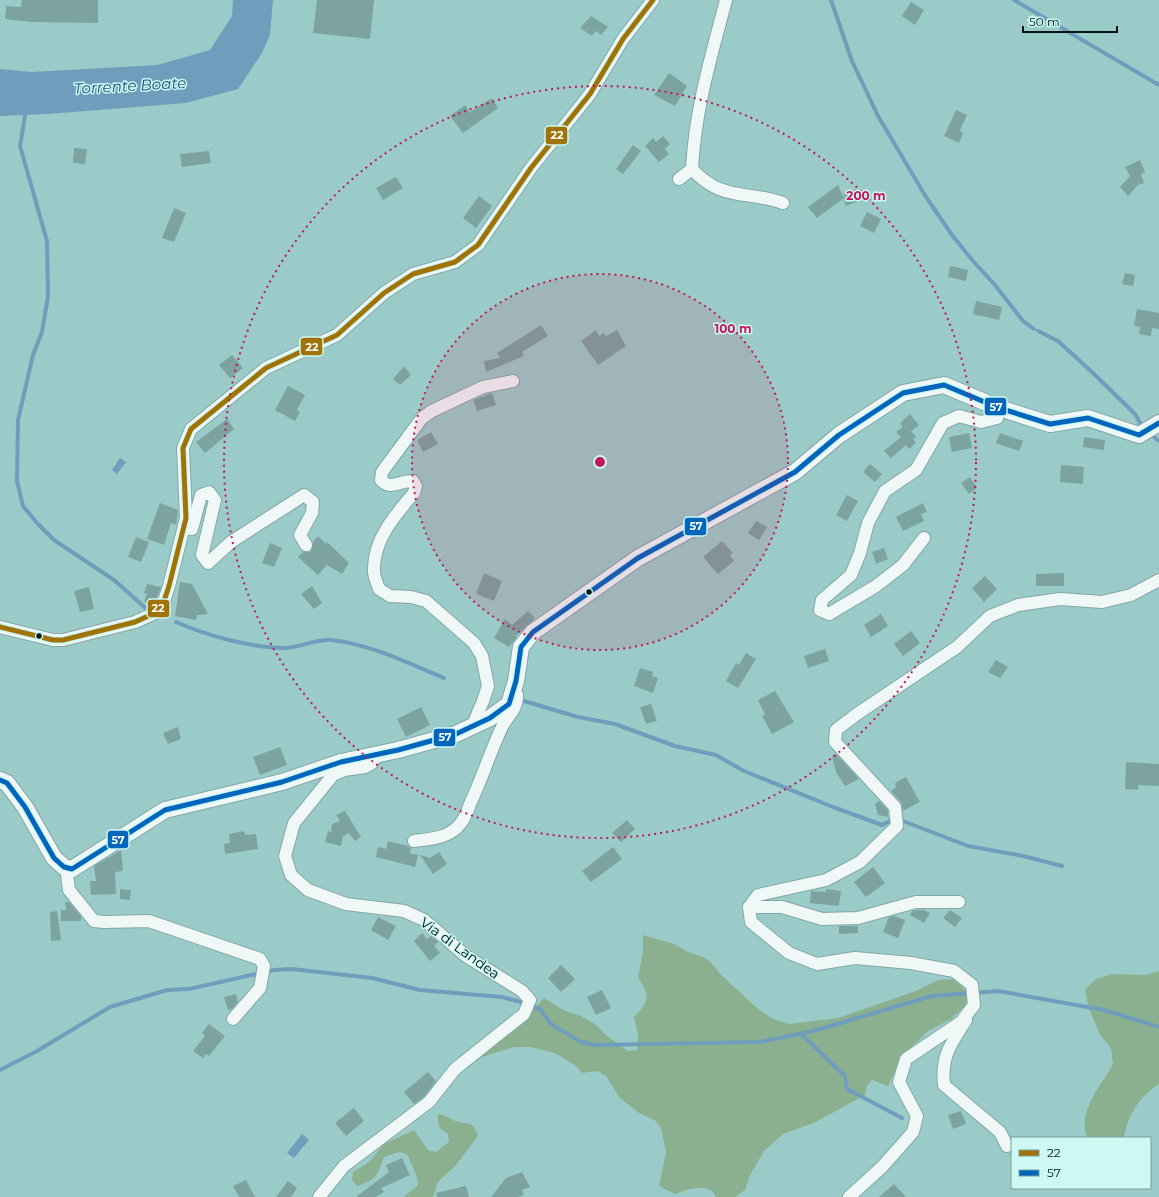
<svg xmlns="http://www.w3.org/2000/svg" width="1159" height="1197" font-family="Montserrat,sans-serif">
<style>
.forest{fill:#8bb08f}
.water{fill:#6f9ebd}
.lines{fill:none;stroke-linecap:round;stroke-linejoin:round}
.stream{stroke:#6f9ebd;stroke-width:4}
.building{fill:#7ca3a0}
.minor-casing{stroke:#82a8a5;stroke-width:14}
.tertiary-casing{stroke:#82a8a5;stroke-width:18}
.minor{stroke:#f0f7f7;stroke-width:12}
.tertiary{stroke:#f0f7f7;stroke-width:16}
.bus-1-casing{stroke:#cdf8f4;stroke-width:8}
.bus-2-casing{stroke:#cdf8f4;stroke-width:8}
.bus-1{stroke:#a17307;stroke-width:5}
.bus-2{stroke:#0065bd;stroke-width:5}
.ring{fill:none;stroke:#c2185b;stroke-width:2;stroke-dasharray:2 4}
.bus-dot{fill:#001514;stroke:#cdf8f4;stroke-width:1.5}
.labels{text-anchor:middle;stroke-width:3;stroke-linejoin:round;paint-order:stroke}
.street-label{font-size:14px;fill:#001514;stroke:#cdf8f4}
.water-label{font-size:15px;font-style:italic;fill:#1b4d7a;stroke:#cdf8f4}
.centre{fill:#c2185b;stroke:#cdf8f4;stroke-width:2}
.ring-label{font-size:12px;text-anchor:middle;font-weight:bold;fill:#c2185b;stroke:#cdf8f4;stroke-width:3;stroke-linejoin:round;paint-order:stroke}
.line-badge{stroke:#cdf8f4;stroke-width:1.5}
.badge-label{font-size:11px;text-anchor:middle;font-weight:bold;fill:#fff}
</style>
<rect width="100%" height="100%" fill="#9acbc8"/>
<g class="forest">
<path d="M643,935L674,944L688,952L703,957L711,962L721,975L758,1009L773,1019L789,1024L838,1018L916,991L938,980L954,979L966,991L968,1000L964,1007L951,1019L928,1031L903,1055L888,1086L872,1080L867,1086L865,1095L816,1122L783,1134L764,1151L750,1175L745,1190L735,1197H716C710,1181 686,1190 675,1194L659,1186L666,1152L661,1128L656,1121L639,1113L620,1098L606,1076L598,1071L582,1073L576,1066L555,1053L530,1047H514L482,1057L485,1049C511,1033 524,1021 544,998L565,1011L581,1016L595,1024L607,1036L628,1051L637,1050L638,1034L634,1017C650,1000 650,997 638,977L643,952Z"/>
<path d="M1159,971V1084C1140,1096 1127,1116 1124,1138H1087C1077,1111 1101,1086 1113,1064L1111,1048L1100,1035L1088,1006L1085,989L1096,979L1112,974L1145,975Z"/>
<path d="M438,1114C445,1115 447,1117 453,1120C465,1126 473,1118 478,1136L456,1165L438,1182L433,1197H404L418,1185L417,1177L407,1154L399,1152L384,1157C377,1176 376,1180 357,1186L352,1180L353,1172L368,1163L384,1144L414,1130L428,1150L436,1152L449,1142L448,1134C439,1129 437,1125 438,1114Z"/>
</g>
<g class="water">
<polygon points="233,0 273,0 270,35 262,53 238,89 186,103 48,114 0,116 0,69 32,72 157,65 210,50 232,16"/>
<polygon points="120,458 126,462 117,474 112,470"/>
<polygon points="302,1134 309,1140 294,1158 287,1153"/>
</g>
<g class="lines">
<g class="stream">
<polyline points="831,0 852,61 878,116 926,197 952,235 973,261 995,285 1023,321 1034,329"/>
<polyline points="1014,0 1159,85"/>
<polyline points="26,110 20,146 47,241 48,296 42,332 33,355 18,420 17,481 23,506 37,523 54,540 114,580 149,611"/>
<polyline points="1038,331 1058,341 1094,374 1135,414 1143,428"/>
<polyline points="1150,434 1159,441"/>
<path d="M176,622C208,636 251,648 286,648C301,647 315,639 331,640C370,644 408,663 444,678"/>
<polyline points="524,701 578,717 615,724 675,746 716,755 744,771 833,807 882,825 895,818 968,846 1023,856 1062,866"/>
<polyline points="801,1034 845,1076 847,1089 902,1118"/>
<polyline points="0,1070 37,1051 110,1007 167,990 189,989 274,970 292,969 372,978 420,990 502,997 521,1002 540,1009 551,1024 581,1042 595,1045 760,1042 813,1031 932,996 998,991 1104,1010 1159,1027"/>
</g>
</g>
<g class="building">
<polygon points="22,0 98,0 98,23 31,22 5,19 6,6 21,7"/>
<polygon points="317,0 374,0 370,39 313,33"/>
<polygon points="911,2 924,10 915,25 902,16"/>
<polygon points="591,16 608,27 601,35 596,31 592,36 580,28"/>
<polygon points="669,73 687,86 675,106 654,95"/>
<polygon points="492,98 498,108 463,133 450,116 465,105 470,112"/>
<polygon points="956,110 967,115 960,130 963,134 959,143 944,136"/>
<polygon points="663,136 670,144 665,149 669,154 659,162 645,146 653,138 656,142"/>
<polygon points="633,145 641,151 623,174 616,169"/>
<polygon points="74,148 87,149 85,164 73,163"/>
<polygon points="209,151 211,163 182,167 180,154"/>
<polygon points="1140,160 1145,172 1141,174 1144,183 1138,185 1128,196 1120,187 1130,176 1125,167"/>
<polygon points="396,177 403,188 383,200 376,188"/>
<polygon points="838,185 844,198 817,218 808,207"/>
<polygon points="856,189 860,201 845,206 844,194"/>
<polygon points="479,196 492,206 476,228 463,218"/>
<polygon points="174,208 186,213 174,242 162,238"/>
<polygon points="867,212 881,219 874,233 860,226"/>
<polygon points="950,266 968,270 966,281 948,277"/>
<polygon points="1125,273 1135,275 1133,286 1122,284"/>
<polygon points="976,301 1002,307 999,320 973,314"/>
<polygon points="1137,309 1159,313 1159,329 1152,328 1151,336 1139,334 1140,327 1134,326"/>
<polygon points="541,325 548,336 522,352 524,356 486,372 484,361 500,358 497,353"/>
<polygon points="596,330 599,336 604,333 606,336 617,330 626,346 598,365 581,341"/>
<polygon points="232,355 243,368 230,378 219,365"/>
<polygon points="404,366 411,375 400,385 393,379"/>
<polygon points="288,386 305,395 297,410 300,412 295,421 275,410"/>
<polygon points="492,393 496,405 477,411 473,400"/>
<polygon points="910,414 919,425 911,431 916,437 913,439 916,443 909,449 906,445 891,458 884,451 901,437 896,432 903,427 900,423"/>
<polygon points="227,419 234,429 205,453 196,442"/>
<polygon points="431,432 438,444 423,452 417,440"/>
<polygon points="969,433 972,448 952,452 949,437"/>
<polygon points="1000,433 1023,441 1019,451 996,443"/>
<polygon points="1084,437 1105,440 1104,450 1083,447"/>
<polygon points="870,464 882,474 875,482 863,472"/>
<polygon points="1061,465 1084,467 1083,484 1060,482"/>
<polygon points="970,477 977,488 969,494 961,483"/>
<polygon points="847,495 858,501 847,521 836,515"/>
<polygon points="160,503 178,510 176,525 171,523 164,545 147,539"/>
<polygon points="923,503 927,512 921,514 924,521 903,531 896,517"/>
<polygon points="756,521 767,527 759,540 748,533"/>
<polygon points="318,536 326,544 327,542 349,563 342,574 327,565 318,575 298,557 303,552 310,552 312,549 313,542"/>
<polygon points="136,537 149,542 141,562 128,557"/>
<polygon points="722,541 733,553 730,555 734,561 718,574 703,557"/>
<polygon points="270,543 282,548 274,567 262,563"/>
<polygon points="884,548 888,559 876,564 872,552"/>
<polygon points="484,573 502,581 494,601 476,594"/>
<polygon points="1064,573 1064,586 1036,586 1036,574"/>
<polygon points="985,576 997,589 984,602 972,588"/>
<polygon points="180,582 192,584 208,614 197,615 196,620 175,616"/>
<polygon points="147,584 161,587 157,597 152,604 144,602 147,594 144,593"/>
<polygon points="312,586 322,603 314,609 301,594"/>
<polygon points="89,587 94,609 80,612 74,591"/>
<polygon points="528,611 535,618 516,636 517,637 509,647 494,638 505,619 512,625"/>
<polygon points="881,614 888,626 871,637 864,625"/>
<polygon points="911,631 920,643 903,656 894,644"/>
<polygon points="825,649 829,661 808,668 804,656"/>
<polygon points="746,653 756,659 738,688 726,681 736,663 739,665"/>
<polygon points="996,660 1008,667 1000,678 988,672"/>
<polygon points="640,668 653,672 652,676 658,678 653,693 634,686"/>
<polygon points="775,691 794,722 772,734 762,716 765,715 758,700"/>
<polygon points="651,704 657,721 646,724 640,707"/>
<polygon points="421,707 430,725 406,737 397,719"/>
<polygon points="178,727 181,739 168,744 163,733"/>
<polygon points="280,747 287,765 260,775 253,757"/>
<polygon points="836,754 859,779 845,786 836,772 832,756"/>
<polygon points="1126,762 1159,764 1159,786 1138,785 1138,790 1125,789"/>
<polygon points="906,777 920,802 903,811 901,802 891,791 896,787 895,783"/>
<polygon points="879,801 888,810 888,817 878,815 875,804"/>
<polygon points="345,811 361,837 355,841 349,833 343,836 341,846 325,842 328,831 331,832 332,824 340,821 336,815"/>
<polygon points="627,820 635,829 621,842 612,833"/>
<polygon points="244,831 245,835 256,834 258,849 225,854 224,844 230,843 229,834"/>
<polygon points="388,841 408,846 411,848 410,853 418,855 415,867 376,857 378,847 386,849"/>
<polygon points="613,847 622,859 591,882 582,871"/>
<polygon points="121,850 123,871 115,872 116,894 91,895 90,881 96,881 94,866"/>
<polygon points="439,852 447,864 433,874 420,855 430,858"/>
<polygon points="873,867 885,883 866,897 854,882"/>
<polygon points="120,889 131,890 130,900 120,899"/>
<polygon points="826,889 841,891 839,906 810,903 811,891 826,892"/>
<polygon points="65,902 69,902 81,916 81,921 61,921 61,910 66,910"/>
<polygon points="917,910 924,910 930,913 924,923 910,915 912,911"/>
<polygon points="950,910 962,918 955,927 943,918"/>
<polygon points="57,911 61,940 51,941 50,912"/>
<polygon points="894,916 905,920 898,938 883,932 889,917"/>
<polygon points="378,917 396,926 388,940 371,930"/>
<polygon points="839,926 858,926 858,933 839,934"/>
<polygon points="422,933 427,939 431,936 438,942 434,946 440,953 430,961 414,941"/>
<polygon points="561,965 575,979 561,992 548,978"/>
<polygon points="602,990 611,1008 596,1015 587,997"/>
<polygon points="236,994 238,1002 232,1009 228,1010 224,997"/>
<polygon points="209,1024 225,1036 209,1056 206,1054 203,1058 193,1051 205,1036 202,1033"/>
<polygon points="428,1072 436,1081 424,1097 414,1104 404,1092"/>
<polygon points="354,1108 364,1121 346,1136 335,1123"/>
<polygon points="961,1111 966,1124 953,1129 948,1115"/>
<polygon points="402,1158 410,1175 381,1188 384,1192 376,1197 356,1197 389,1172 386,1165"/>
<polygon points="522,1172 530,1187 522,1190 524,1195 518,1197 491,1197 506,1178"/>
<polygon points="246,1180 255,1197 239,1197 233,1186"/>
<polygon points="288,1181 297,1188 291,1197 276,1197"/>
<polygon points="894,1184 906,1197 879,1197"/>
<polygon points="466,1186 469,1197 437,1197 436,1193"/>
</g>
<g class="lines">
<g class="minor-casing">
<g id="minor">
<path d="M692,169C722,202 746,190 783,203"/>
<path d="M679,179L692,169C695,110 711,57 726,0"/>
<polyline points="187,528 192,529 201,495 209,492 215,500 202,555 208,563 231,542 304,495 313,502 312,513 300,535 306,545"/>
<polyline points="924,538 903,565 876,586 829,614 820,610 822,600 851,575 860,553 868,523 885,491 916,470 943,423 959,416 981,422 997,418 999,408"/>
<polyline points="0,627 53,640 63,640 135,622 155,613 164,601 169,586 186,518 183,448 191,429 266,368 337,335 384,293 413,274 455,262 478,245 531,168 590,94 623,39 653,0"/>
<path d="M472,727L483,701L488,686L482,656L474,643L426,601L411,597L390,596L379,589C377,583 374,577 374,571C373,540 395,515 414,493L416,486L413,481C401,480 390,491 381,480L382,472L422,418L432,411L483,387L513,381"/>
<path d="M414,841C431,839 450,838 461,823C465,818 468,810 470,804C482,779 490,752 502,727C507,716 518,709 517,695"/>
<polyline points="66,867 69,890 94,921 104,922 149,921 260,959 264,966 260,988 233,1019"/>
<polyline points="749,907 782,907 822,919 858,918 916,902 959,902"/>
<path d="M966,1020C951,1044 941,1055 944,1085L1000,1132L1007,1146"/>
<polyline points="319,1197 344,1166 429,1102 455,1069 524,1014 530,1000 522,991 466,956 424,920 404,911 346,904 308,890 291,875 285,856 294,823 333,775 344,770 365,767 372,763 376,754"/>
<polyline points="849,1197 882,1167 913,1132 917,1116 899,1082 906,1059 961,1022 974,1005 972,985 954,971 911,963 855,958 817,964 789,953 751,922 749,907 758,895 826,880 860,862 897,826 895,807 835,742 836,730 857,714 957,647 990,616 1018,605 1060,599 1102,602 1131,595 1159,580"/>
</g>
</g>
<g class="tertiary-casing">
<polyline id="tertiary" points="0,780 7,783 25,807 54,858 64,867 72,869 165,810 282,782 341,762 398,750 456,734 490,718 509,704 516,681 521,647 533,632 638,558 795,472 839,435 903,393 944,385 999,408 1050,424 1088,418 1139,435 1159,423"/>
</g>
<use href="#minor" class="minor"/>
<use href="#tertiary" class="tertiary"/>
<g class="bus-1-casing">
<polyline id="bus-1" points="0,627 53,640 63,640 135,622 155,613 164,601 169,586 186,518 183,448 191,429 266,368 337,335 384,293 413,274 455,262 478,245 531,168 590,94 623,39 653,0"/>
</g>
<g class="bus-2-casing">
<polyline id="bus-2" points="0,780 7,783 25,807 54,858 64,867 72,869 165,810 282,782 341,762 398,750 456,734 490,718 509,704 516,681 521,647 533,632 638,558 795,472 839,435 903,393 944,385 999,408 1050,424 1088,418 1139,435 1159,423"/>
</g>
<use href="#bus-1" class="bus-1"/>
<use href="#bus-2" class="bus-2"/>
</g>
<circle cx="600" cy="462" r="188" fill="#c2185b" fill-opacity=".12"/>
<g class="ring">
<circle cx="600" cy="462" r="188"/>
<circle cx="600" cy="462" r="376"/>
</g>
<g class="bus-dot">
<circle cx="589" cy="592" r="3.5"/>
<circle cx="39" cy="636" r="3.5"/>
</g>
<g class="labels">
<g class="street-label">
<text transform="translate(460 948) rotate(36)" y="5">Via di Landea</text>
</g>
<g class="water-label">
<text transform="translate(130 86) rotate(-3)" y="5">Torrente Boate</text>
</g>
</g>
<circle cx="600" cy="462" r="6" class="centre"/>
<g class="ring-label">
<text x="866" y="200">200 m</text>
<text x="733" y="333">100 m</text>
</g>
<g class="line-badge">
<rect x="545" y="126" width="23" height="19" rx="4" fill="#a17307"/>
<rect x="300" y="337" width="23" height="19" rx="4" fill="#a17307"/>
<rect x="984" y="397" width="23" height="19" rx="4" fill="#0065bd"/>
<rect x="684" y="517" width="23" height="19" rx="4" fill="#0065bd"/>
<rect x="147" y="599" width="23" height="19" rx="4" fill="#a17307"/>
<rect x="433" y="728" width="23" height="19" rx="4" fill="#0065bd"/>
<rect x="107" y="830" width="22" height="19" rx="4" fill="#0065bd"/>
</g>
<g class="badge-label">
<text x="557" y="139">22</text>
<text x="312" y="351">22</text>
<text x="996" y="411">57</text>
<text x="696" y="530">57</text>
<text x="158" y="612">22</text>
<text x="445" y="741">57</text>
<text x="118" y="844">57</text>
</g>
<rect x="1011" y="1137" width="140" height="52" fill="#cdf8f4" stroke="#7b9d9a"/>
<rect x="1019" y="1150" width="20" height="6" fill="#a17307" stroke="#7b9d9a"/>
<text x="1047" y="1157" font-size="12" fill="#001514">22</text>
<rect x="1019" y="1170" width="20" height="6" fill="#0065bd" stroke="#7b9d9a"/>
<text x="1047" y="1177" font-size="12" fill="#001514">57</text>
<path d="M1023 26v6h94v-6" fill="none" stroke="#001514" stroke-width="2"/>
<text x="1029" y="26" font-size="12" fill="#001514" stroke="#cdf8f4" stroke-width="3" paint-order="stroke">50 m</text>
</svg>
